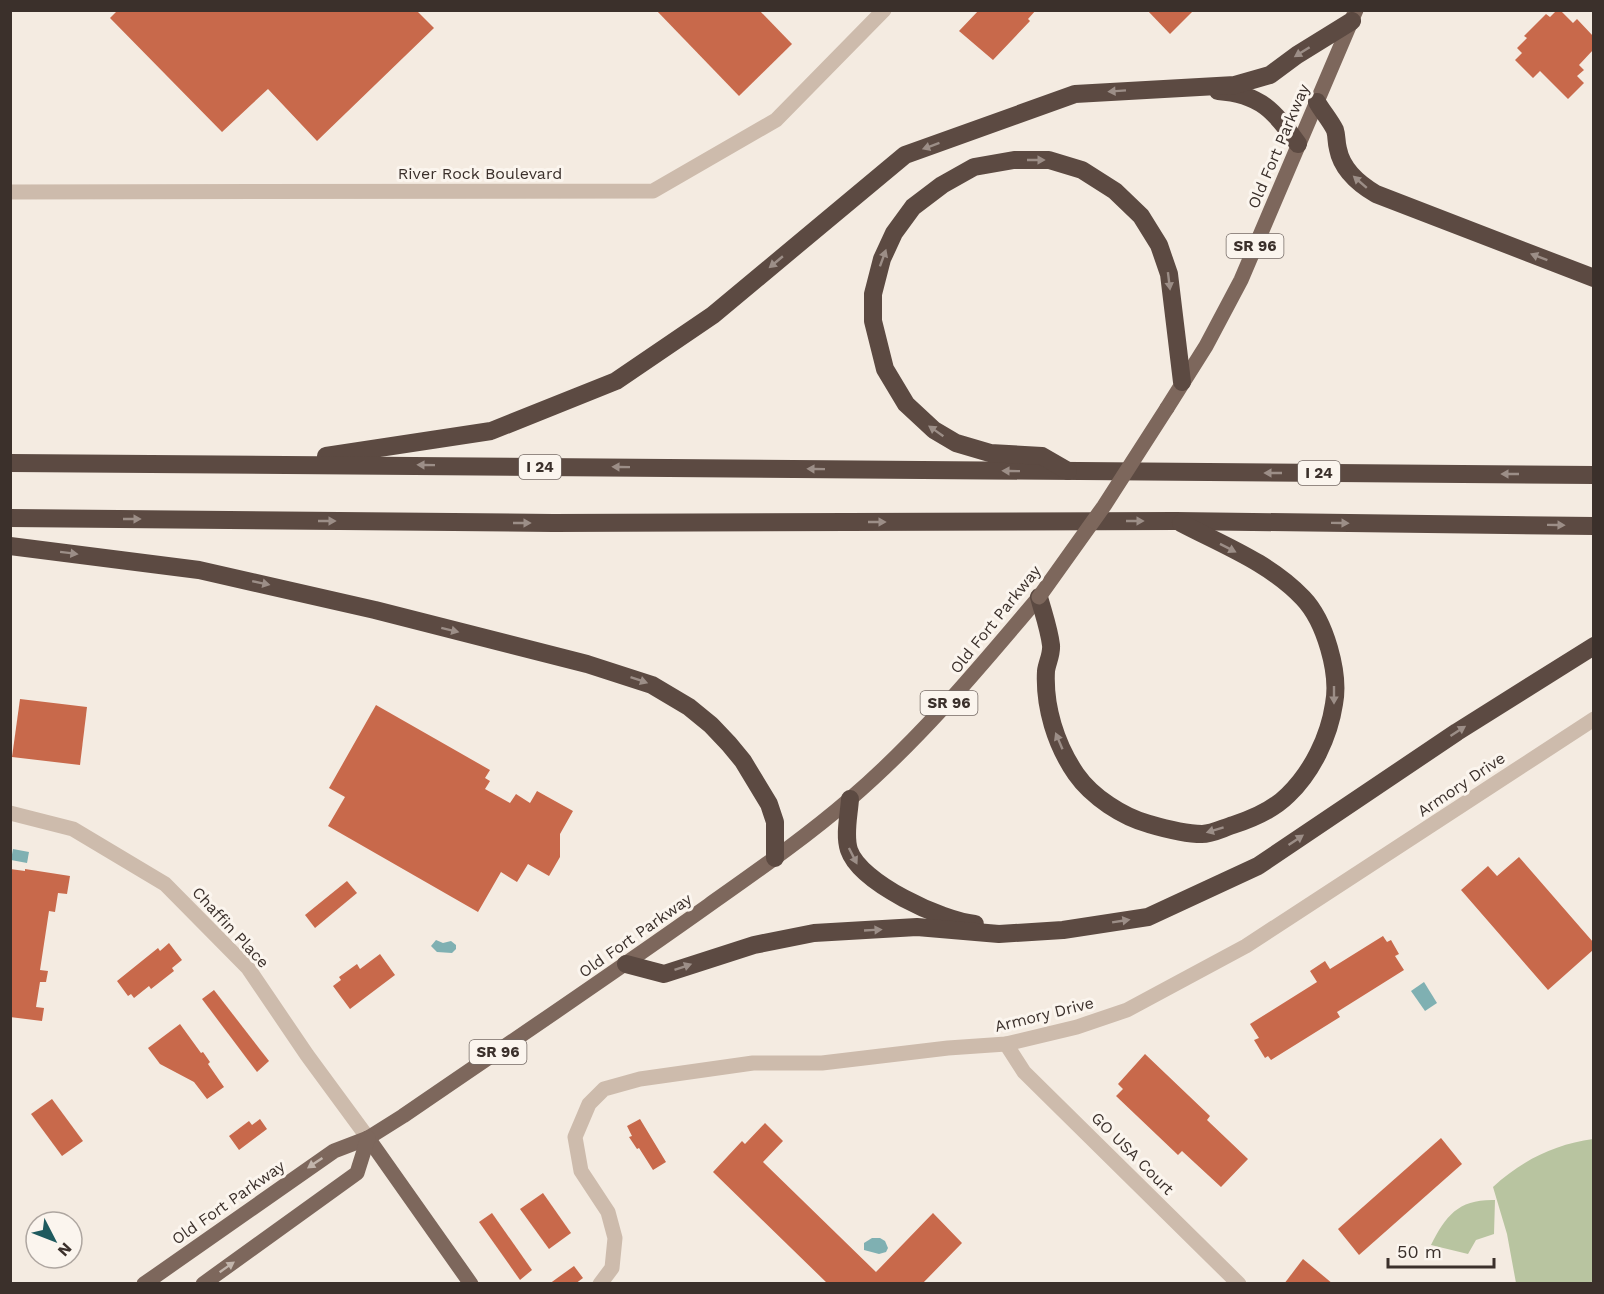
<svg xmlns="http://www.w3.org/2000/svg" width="1604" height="1294" font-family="'Work Sans',sans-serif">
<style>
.green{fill:#b8c4a0}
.water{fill:#7fb0b2}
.building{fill:#c8694b}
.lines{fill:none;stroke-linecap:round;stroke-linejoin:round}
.minor{stroke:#cdbbac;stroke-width:15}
.major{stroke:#7d675c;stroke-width:15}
.highway{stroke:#5c4a42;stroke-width:18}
.major-bridge{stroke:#7d675c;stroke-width:15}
.oneway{fill:#9c8e87}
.oneway2{fill:#c2b5ac}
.labels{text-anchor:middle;stroke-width:6;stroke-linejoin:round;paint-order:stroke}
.shield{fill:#fbf5ee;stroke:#756b66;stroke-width:1.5}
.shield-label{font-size:15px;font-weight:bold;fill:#3b302b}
.street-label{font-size:16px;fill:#3b302b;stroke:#fbf5ee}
</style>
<rect width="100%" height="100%" fill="#f4ebe1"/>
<g class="green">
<path d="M1593,1139V1283H1516L1507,1234L1493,1187C1521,1161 1555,1144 1593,1139Z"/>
<path d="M1495,1200L1494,1234L1476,1240L1468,1254L1431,1245C1446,1215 1459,1199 1495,1200Z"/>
</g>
<g class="water">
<polygon points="13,849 29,852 27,863 11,860"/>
<polygon points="436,940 443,943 451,941 456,945 456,949 452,953 437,952 431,946"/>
<polygon points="1424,982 1437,1003 1425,1011 1411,991"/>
<polygon points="872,1238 880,1238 885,1241 888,1248 886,1252 879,1254 864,1250 864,1243"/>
</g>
<g class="building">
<polygon points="118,10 416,10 434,28 317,141 268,89 222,132 110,18"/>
<polygon points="656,10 759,10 792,44 739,96"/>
<polygon points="979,10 1036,10 1028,19 1030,21 993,60 959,31"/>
<polygon points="1147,10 1194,10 1170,34"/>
<polygon points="1557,10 1560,10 1573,23 1577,19 1593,36 1593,50 1579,65 1584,70 1577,76 1584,83 1568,99 1540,71 1533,78 1515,60 1522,53 1517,48 1527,38 1524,36 1546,14 1550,17"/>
<polygon points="20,699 87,707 80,765 12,757"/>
<polygon points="376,705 490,770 485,778 490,781 485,789 510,803 516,794 530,803 537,791 573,811 560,834 560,857 549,876 528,864 517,882 501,872 478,912 328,826 345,797 329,788"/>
<polygon points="1519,857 1593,942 1593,950 1548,990 1461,890 1488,866 1497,876"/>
<polygon points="10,869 25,871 25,869 70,876 67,894 58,893 55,912 49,911 40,970 48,971 46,982 40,982 36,1007 44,1008 42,1021 10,1017"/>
<polygon points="347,881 357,893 315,928 305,915"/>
<polygon points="1383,936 1387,942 1391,940 1399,954 1395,956 1404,970 1337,1012 1340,1017 1271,1060 1268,1056 1265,1058 1254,1040 1259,1038 1250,1024 1317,982 1310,971 1325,961 1330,969"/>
<polygon points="169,943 182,960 172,968 174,971 151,989 149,986 134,998 131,994 128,996 117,981 158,948 160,951"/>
<polygon points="380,954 395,975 350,1009 333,986 341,980 339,977 357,964 360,969"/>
<polygon points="214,990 269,1061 257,1072 202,999"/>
<polygon points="180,1024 201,1053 203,1052 210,1062 208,1064 224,1087 207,1099 194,1082 160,1064 148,1048"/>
<polygon points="1145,1054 1210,1116 1207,1120 1248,1159 1221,1187 1182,1151 1178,1155 1116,1096 1123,1089 1118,1084"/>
<polygon points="52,1099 83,1141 62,1156 31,1114"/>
<polygon points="260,1119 267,1129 239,1150 229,1136 249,1121 252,1125"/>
<polygon points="640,1119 666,1162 653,1170 639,1148 637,1149 629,1137 632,1136 627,1126"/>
<polygon points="765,1123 783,1141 763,1162 876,1272 933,1213 962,1243 922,1284 828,1284 713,1172 742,1141 745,1144"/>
<polygon points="1441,1138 1462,1164 1359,1255 1338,1229"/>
<polygon points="543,1193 571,1233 549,1249 520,1209"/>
<polygon points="492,1213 532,1270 520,1280 479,1222"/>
<polygon points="1303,1259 1333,1284 1284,1284"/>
<polygon points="574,1266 583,1278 575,1284 549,1284"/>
</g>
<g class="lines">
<g class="minor">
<polyline points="10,192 653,191 776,120 884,10"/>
<polyline points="10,813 73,829 165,884 248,968 307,1055 368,1138"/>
<polyline points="1006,1044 1024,1072 1239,1284"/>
<polyline points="600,1284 612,1268 615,1238 608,1212 581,1171 575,1137 589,1104 604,1089 640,1079 753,1063 822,1063 948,1048 1006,1044 1077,1027 1127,1010 1246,946 1594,719"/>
</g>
<g class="major">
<polyline points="1167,408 1206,346 1241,280 1356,10"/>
<polyline points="368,1138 471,1284"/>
<path d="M144,1284L334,1151L368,1138L403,1116C505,1046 608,977 709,905C757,871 806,837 850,799C921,738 979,668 1039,597"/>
<polyline points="203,1284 357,1173 368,1138"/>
</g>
<g class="highway">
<path d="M1218,91C1260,94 1275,111 1298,144"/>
<path d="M1317,102C1322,111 1330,120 1335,130C1337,136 1336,142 1338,149C1342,170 1359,184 1376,194L1594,278"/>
<polyline points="326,456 491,431 616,381 713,315 905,155 1075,94 1235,85 1270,75 1297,55 1352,21"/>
<polyline points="10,463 1594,475"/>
<polyline points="1068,471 1042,456 990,453 956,443 934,430 906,404 885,369 873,321 873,294 882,259 894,233 913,207 942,185 974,167 1014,160 1049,160 1082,170 1115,191 1141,216 1159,245 1169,274 1182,382"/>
<polyline points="10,518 553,523 1176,521 1594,526"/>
<polyline points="10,546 199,570 375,610 587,664 652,685 689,707 711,725 729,744 743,761 769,804 775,822 775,858"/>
<path d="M1039,597C1043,612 1049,629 1051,645C1052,654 1047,663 1046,671C1044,707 1056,745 1076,774C1092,797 1123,817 1149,824C1166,829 1185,834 1202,834C1212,834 1223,828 1233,825C1252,819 1273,810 1288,795C1312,772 1329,737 1334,704C1340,673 1325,621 1303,598C1270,563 1223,545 1181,523"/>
<path d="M850,799C849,815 844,835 849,850C860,883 942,921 975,924"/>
<polyline points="626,964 664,974 754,945 814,933 917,927 999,934 1063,930 1148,917 1258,866 1457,732 1594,646"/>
</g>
<polyline class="major-bridge" points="1039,597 1104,506 1167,408"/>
</g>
<defs><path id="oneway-solid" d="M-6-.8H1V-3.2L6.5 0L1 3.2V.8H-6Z" transform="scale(1.5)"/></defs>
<g class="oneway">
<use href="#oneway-solid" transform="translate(1302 52) rotate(148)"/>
<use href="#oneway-solid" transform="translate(1117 91) rotate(176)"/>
<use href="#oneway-solid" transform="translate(931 146) rotate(160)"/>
<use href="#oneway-solid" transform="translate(1036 160)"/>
<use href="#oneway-solid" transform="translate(1360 182) rotate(-139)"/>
<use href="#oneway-solid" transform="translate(1539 257) rotate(-159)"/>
<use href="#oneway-solid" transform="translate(883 258) rotate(-70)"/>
<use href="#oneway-solid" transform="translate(776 262) rotate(140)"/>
<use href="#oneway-solid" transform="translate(1169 281) rotate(83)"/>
<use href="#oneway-solid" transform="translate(936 431) rotate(-145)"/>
<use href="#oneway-solid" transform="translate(426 465) rotate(-179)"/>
<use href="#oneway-solid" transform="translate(621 467) rotate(-179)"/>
<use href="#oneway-solid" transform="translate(816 469) rotate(-179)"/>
<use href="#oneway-solid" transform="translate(1011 471) rotate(-179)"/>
<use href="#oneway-solid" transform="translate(1273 473) rotate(-180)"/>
<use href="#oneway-solid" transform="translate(1510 474) rotate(-180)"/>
<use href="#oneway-solid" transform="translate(132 519)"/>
<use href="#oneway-solid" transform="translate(327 521)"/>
<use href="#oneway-solid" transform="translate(1135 521)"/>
<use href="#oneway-solid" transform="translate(877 522)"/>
<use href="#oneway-solid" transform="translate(522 523)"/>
<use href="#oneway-solid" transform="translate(1340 523) rotate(1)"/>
<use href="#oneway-solid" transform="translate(1556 525) rotate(1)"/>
<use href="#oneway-solid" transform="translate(1228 548) rotate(27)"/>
<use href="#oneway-solid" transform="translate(69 553) rotate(7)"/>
<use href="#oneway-solid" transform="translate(261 583) rotate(12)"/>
<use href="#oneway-solid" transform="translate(450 630) rotate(14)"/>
<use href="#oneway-solid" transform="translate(639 680) rotate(19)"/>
<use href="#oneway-solid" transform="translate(1334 695) rotate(90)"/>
<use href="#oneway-solid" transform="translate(1458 731) rotate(-33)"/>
<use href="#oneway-solid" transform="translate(1059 741) rotate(-113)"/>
<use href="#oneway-solid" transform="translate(1215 830) rotate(163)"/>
<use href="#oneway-solid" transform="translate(1296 840) rotate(-34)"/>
<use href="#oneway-solid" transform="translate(853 856) rotate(63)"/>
<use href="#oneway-solid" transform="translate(1121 921) rotate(-9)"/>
<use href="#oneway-solid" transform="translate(873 930) rotate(-3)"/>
<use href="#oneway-solid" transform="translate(683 967) rotate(-19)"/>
</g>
<g class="oneway2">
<use href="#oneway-solid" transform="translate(315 1163) rotate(146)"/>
<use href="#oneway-solid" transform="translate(227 1267) rotate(-35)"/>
</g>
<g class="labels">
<g class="shield">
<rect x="1226.5" y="234" width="57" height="24" rx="4.5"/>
<rect x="519" y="455" width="42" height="24" rx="4.5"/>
<rect x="1298" y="461" width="42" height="24" rx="4.5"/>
<rect x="920.5" y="691" width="57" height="24" rx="4.5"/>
<rect x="469.5" y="1040" width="57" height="24" rx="4.5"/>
</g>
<g class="shield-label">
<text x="1255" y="251">SR 96</text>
<text x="540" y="472">I 24</text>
<text x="1319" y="478">I 24</text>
<text x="949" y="708">SR 96</text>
<text x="498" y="1057">SR 96</text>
</g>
<g class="street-label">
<text transform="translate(1278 146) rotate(-67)" y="6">Old Fort Parkway</text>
<text x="480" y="179">River Rock Boulevard</text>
<text transform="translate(995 619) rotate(-51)" y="6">Old Fort Parkway</text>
<text transform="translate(1461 784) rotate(-34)" y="6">Armory Drive</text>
<text transform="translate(231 927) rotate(47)" y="6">Chaffin Place</text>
<text transform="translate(635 935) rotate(-35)" y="6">Old Fort Parkway</text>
<text transform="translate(1044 1014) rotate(-14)" y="6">Armory Drive</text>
<text transform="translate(1133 1153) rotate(45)" y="6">GO USA Court</text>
<text transform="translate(228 1202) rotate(-35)" y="6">Old Fort Parkway</text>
</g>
</g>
<rect width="1604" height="1294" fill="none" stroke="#3b302b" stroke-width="24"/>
<g transform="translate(54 1240) rotate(132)"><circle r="28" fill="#fbf5ee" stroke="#aea6a0" stroke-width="1.5"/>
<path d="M0-4.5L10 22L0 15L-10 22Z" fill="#1f5a5e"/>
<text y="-9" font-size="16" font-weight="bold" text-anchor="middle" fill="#3b302b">N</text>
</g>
<path d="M1388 1258v9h106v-9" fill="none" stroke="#3b302b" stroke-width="3"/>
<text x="1397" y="1258" font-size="18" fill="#3b302b" stroke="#fbf5ee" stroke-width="4.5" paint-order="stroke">50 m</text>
</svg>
